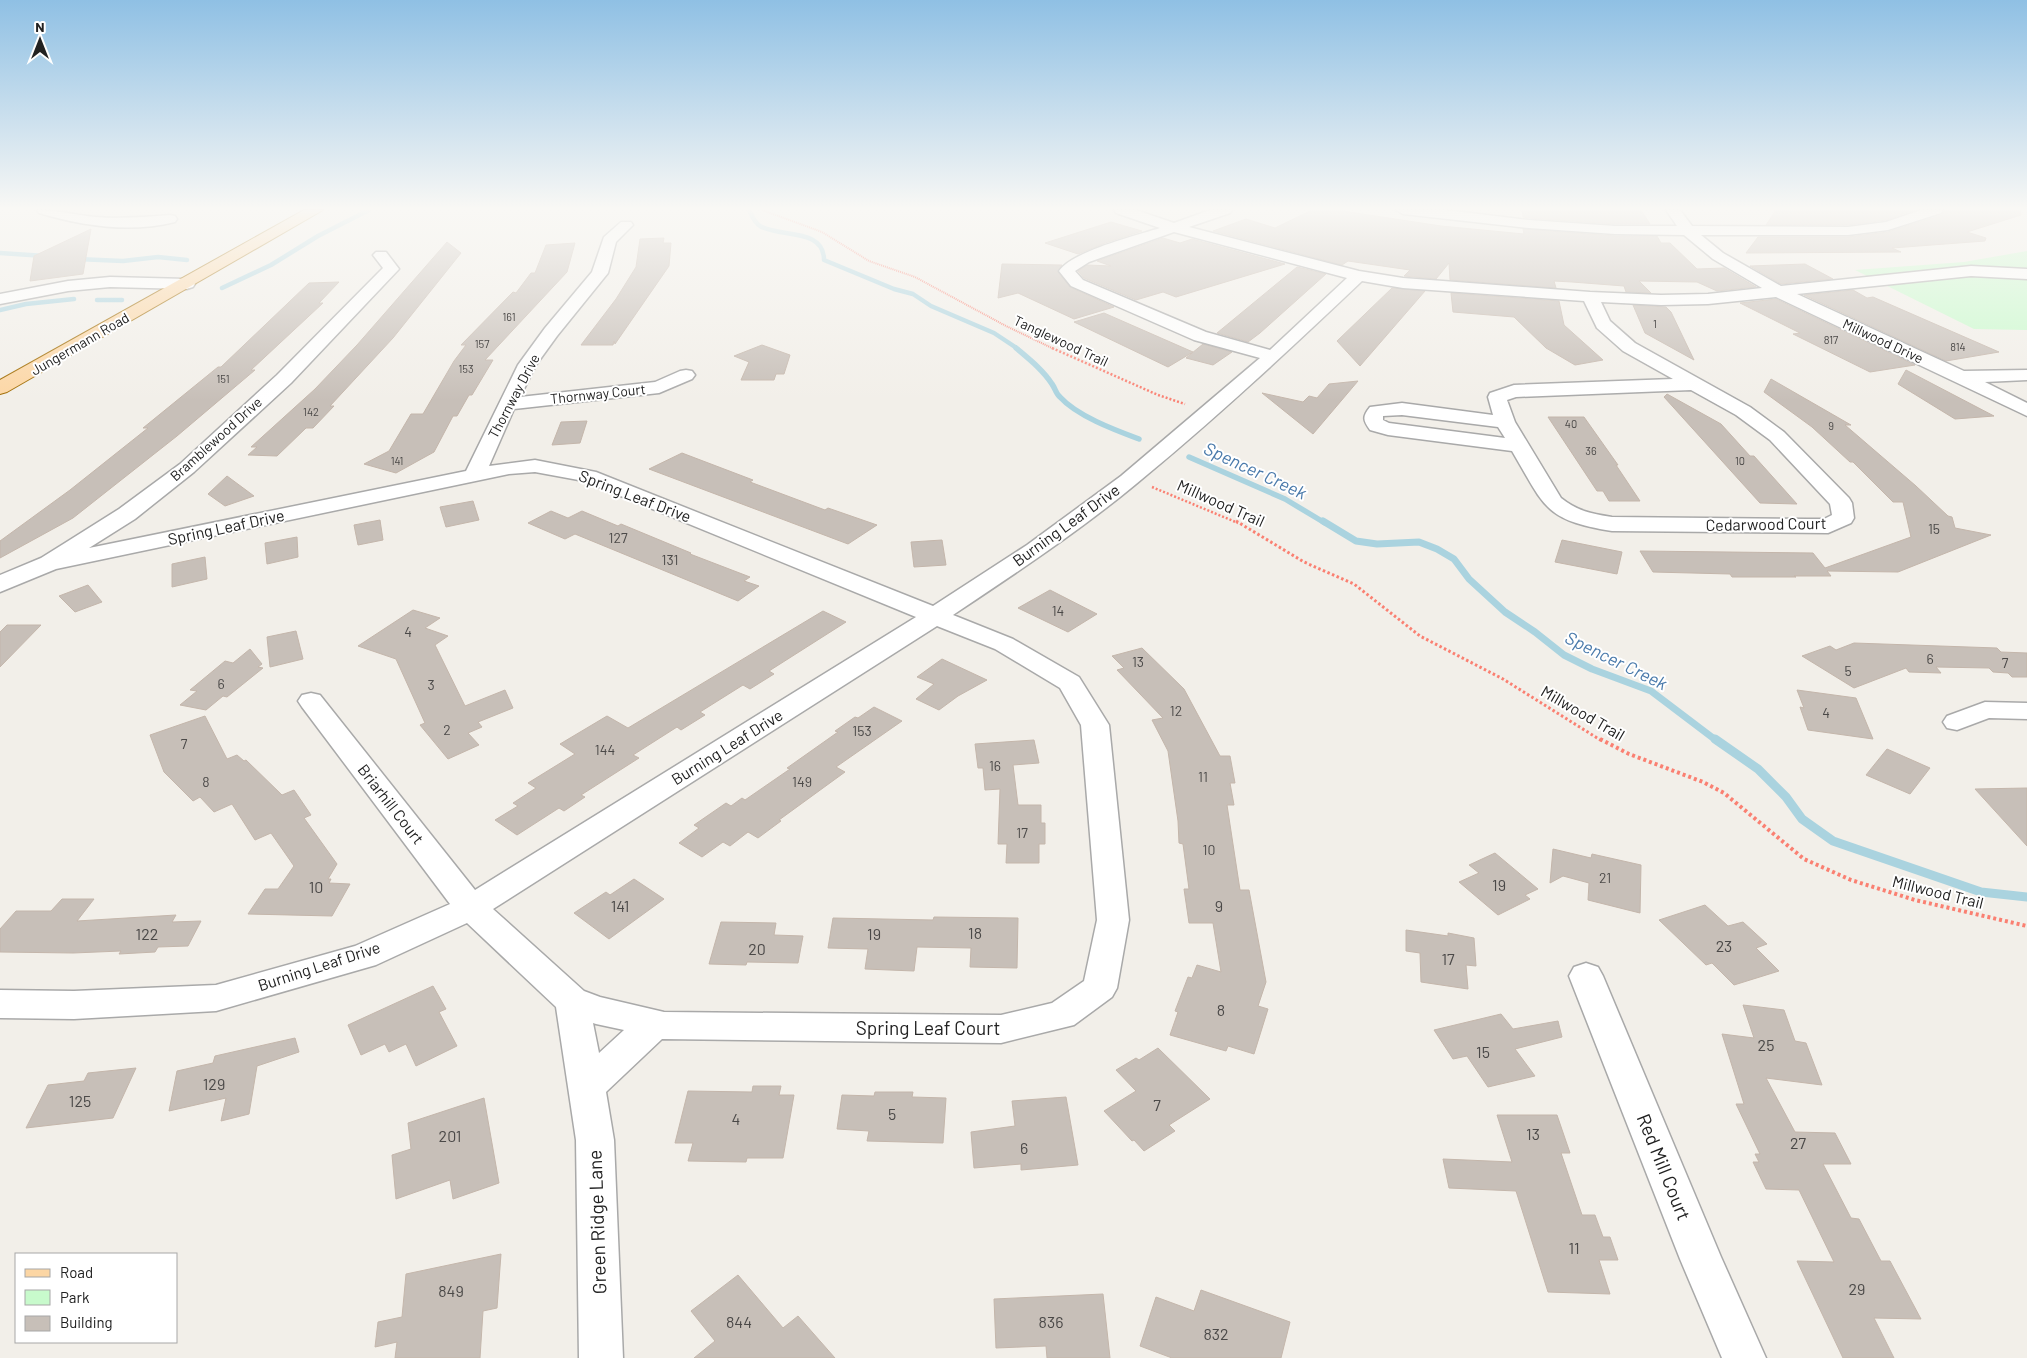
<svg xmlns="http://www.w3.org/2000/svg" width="2027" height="1358" font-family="Barlow,sans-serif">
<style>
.park{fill:#c8facc}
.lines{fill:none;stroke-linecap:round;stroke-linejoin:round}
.stream-far3{stroke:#aad3df;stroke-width:4.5}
.stream-far2{stroke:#aad3df;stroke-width:5.5}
.stream-far1{stroke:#aad3df;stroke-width:7}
.stream{stroke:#aad3df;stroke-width:9}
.building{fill:#c7bfb8;stroke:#c4b6ab}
.minor-casing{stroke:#a9a9a9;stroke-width:3}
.primary-casing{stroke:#a06b00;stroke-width:2}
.path-far3{stroke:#fa8072;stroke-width:2;stroke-dasharray:1 1;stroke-linecap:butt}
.path-far2{stroke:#fa8072;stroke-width:2.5;stroke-dasharray:2 2;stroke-linecap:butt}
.path-far1{stroke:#fa8072;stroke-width:3;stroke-dasharray:2.5 2.5;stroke-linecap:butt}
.path{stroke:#fa8072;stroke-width:4;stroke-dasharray:3 3;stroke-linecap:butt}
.minor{fill:#fff;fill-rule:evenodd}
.primary{fill:#fcd6a4;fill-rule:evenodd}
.labels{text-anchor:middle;stroke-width:4;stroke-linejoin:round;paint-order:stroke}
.far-number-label{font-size:11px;fill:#4b4948}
.far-street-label{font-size:14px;fill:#222;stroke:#fff}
.number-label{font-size:14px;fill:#4b4948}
.street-label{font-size:16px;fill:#222;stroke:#fff}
.near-number-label{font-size:16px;fill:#4b4948}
.water-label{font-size:18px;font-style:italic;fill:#4a7aab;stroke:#fff}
.near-street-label{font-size:19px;fill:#222;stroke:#fff}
</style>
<rect width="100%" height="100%" fill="#f2efe9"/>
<polygon class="park" points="2027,251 2027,330 1974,329 1855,270 1964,262"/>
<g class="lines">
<g class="stream-far3">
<path d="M749,210C752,216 754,222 760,226C779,238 824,227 824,260L894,289L913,294L931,306L994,333L1018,349"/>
<polyline points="0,253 45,256"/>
<polyline points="77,259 123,261 158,257 187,260"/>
<polyline points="222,288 271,265 318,236 369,210"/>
<polyline points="97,300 122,300"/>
<polyline points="0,310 26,304 74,299"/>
</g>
<g class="stream-far2">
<path d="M1016,348C1029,359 1043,370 1052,384C1055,388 1056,394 1060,397C1077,416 1115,430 1139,439"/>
<polyline points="1189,457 1285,499 1325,523"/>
</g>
<polyline class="stream-far1" points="1323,521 1356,541 1377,544 1419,542 1437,549 1454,559 1469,579 1505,612 1535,632 1564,655 1592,669 1651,691 1717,741"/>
<polyline class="stream" points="1715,739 1758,769 1786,797 1802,819 1833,841 1981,892 2027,897"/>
</g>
<g class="building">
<polygon points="1312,210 1336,210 1441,226 1524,234 1523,229 1615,236 1657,236 1661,243 1670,243 1697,269 1724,268 1756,287 1717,291 1697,282 1639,281 1651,293 1626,292 1624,286 1572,282 1554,281 1556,288 1450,280 1449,263 1436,279 1404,276 1410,270 1348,261 1342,265 1213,231 1246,219 1275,228"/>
<polygon points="1522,210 1641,210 1650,224 1615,224 1529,218 1523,217"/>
<polygon points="1776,210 1914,210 1886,220 1848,225 1766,225"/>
<polygon points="1945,210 2020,210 2021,215 1967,232 1986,238 1985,241 1892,248 1901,252 1746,253 1758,237 1848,237 1888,232 1942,215"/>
<polygon points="1111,222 1142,231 1105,243 1078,254 1045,243"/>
<polygon points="91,229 83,274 30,281 34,256"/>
<polygon points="664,238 663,243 671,243 669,266 615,344 614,341 613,345 581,345 616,299 636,267 640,239"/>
<polygon points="1163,238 1180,243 1192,239 1285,264 1176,297 1163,292 1136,300 1084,278 1078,271 1087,265 1111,266 1097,261"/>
<polygon points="447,242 461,253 393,338 330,406 334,406 313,428 306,428 277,456 248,455 257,447 251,447 315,389 357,345"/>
<polygon points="575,243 567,272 485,360 493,360 472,395 469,395 457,416 453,416 434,452 396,473 364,464 389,451 411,414 423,414 454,361 466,345 461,345 513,292 516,293 531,273 535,273 546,245"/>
<polygon points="1002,264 1062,265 1058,272 1070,287 1114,307 1074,319 1018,293 998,298"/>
<polygon points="1805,264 1833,279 1781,284 1750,266"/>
<polygon points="1297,267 1326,274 1260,333 1248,342 1217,333"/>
<polygon points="339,282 319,303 323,303 251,370 255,370 177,436 73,518 0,558 0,541 70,490 148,428 143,428 218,367 221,367 309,283"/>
<polygon points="1392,288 1425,291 1360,366 1337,341"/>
<polygon points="1853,290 1867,298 1873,297 1999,352 1946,361 1804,295"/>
<polygon points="1451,293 1559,301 1564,325 1603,360 1575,365 1546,348 1514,317 1453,312"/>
<polygon points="1776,299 1915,365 1870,372 1793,334 1800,333 1740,303"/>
<polygon points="1633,305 1666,307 1671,312 1694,360 1645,333"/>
<polygon points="1104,313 1193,352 1168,367 1074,322"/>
<polygon points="1203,344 1232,352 1213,365 1186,358"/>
<polygon points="762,345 790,355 784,374 776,374 774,380 741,380 749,362 734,356"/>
<polygon points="1906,370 1994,416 1955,419 1898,384"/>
<polygon points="1771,379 1851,425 1845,425 1916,486 1948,516 1952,517 1955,528 1991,535 1898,572 1827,571 1831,576 1794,576 1796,577 1732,577 1730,574 1653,572 1640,551 1813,553 1825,568 1911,537 1903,502 1893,502 1853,462 1850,462 1812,427 1764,392"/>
<polygon points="1358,381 1313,434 1262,393 1303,402 1309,396 1317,398 1329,384"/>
<polygon points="1667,394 1721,424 1750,456 1754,456 1797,504 1760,503 1664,397"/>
<polygon points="1548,417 1584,417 1618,465 1616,465 1640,501 1609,501 1603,491 1597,491"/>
<polygon points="587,421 580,443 552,445 561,422"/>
<polygon points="682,453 753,480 750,482 825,510 828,508 877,525 848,544 649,469"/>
<polygon points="227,476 254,496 225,506 208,494"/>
<polygon points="473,501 479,520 446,527 440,507"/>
<polygon points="551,511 568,518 582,511 618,526 621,524 691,553 690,554 750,577 744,581 759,586 738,601 575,534 565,539 528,523"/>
<polygon points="380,520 383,540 358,545 354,525"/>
<polygon points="297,537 298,557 267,564 265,543"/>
<polygon points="942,540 946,565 914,567 911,542"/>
<polygon points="1562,540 1622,552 1617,574 1555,562"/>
<polygon points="205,557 207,579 172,587 172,564"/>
<polygon points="88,585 102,602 75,612 59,596"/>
<polygon points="1050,590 1097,614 1068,632 1018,608"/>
<polygon points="413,610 440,618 425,628 448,636 435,645 465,706 505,690 513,708 478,722 482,727 468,733 479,745 448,759 420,725 425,723 396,659 358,646"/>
<polygon points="823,611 846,622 769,671 774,674 750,689 743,685 700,712 705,715 681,730 677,727 633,755 639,758 581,795 585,797 564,811 559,808 517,835 495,820 518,806 513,803 536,788 528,783 575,754 560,744 607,716 628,728"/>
<polygon points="7,625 41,625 0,667 0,632"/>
<polygon points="296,631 303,659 270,667 267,637"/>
<polygon points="1854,643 1997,648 2001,652 2027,653 2027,677 2012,677 2008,673 1993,672 1989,668 1936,667 1941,673 1909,672 1906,668 1854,688 1802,656 1830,646 1836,650"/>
<polygon points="1142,648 1184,689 1220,756 1230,756 1235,783 1230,783 1234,805 1227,805 1240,890 1249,890 1266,982 1258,1006 1268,1009 1254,1054 1228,1046 1226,1051 1170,1035 1178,1012 1175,1011 1188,977 1192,978 1197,965 1221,972 1213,923 1189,923 1184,889 1189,889 1183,844 1179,843 1178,821 1168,751 1152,720 1163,718 1117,670 1124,668 1112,656"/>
<polygon points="250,649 262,664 258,667 263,668 227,697 223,696 206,710 180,705 197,691 190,690 225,661 233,663"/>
<polygon points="942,659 987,680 958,696 939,710 916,699 934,684 917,677"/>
<polygon points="1797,690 1856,698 1873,739 1808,730 1800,707 1804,708"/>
<polygon points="874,707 902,721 836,767 845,772 779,820 781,821 758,838 748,832 730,846 723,842 702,857 679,843 699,828 694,825 726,803 731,806 742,798 745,800 790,769 787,768 838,732 835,731 855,717 858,718"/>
<polygon points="205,716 227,759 237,755 244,761 246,760 282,795 294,790 311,815 304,818 337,864 328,879 331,879 329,883 350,884 332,916 248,914 265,889 278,889 294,866 271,833 255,840 232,804 214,812 200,797 193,801 164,772 150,735"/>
<polygon points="1034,740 1039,763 1013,765 1018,805 1041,805 1041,823 1045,823 1045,844 1039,844 1039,863 1006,863 1007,844 998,844 1000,789 985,790 983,768 978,768 975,744"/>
<polygon points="1887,749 1930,768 1910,794 1866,775"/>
<polygon points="2027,788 2027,846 1975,789"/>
<polygon points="1553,849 1591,858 1592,854 1641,865 1640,913 1588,900 1589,883 1563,876 1550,883"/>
<polygon points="1495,853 1538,889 1525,895 1530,899 1498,915 1459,882 1479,873 1469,865"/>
<polygon points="634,879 664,899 609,939 574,913 606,892 610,895"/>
<polygon points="62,899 94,899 77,921 176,915 172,922 201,921 188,946 158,947 155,952 119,954 121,951 73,953 0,952 0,929 16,911 51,911"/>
<polygon points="1705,905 1728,926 1743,922 1767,944 1756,948 1779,971 1734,985 1712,963 1706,965 1659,920"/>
<polygon points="934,917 1018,918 1017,968 970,967 971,948 917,947 914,971 865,969 868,949 828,948 833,918 933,920"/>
<polygon points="721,922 776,923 774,935 803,936 798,963 747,962 746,965 709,964"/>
<polygon points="1406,930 1448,936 1448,933 1474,938 1476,966 1466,965 1468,989 1421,982 1420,953 1406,951"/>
<polygon points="433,986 446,1009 439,1012 457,1046 416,1066 406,1044 389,1052 385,1044 361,1055 348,1025"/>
<polygon points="1743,1005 1784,1010 1795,1041 1806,1043 1822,1085 1766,1078 1795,1132 1835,1133 1851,1164 1823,1164 1851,1218 1859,1219 1881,1261 1890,1261 1921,1319 1874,1318 1894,1358 1843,1358 1797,1261 1834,1262 1799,1190 1766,1189 1753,1162 1759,1162 1755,1154 1760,1154 1736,1104 1744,1104 1722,1034 1754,1038"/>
<polygon points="1501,1014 1513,1029 1558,1021 1562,1037 1515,1049 1535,1076 1488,1087 1467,1056 1453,1059 1434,1030"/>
<polygon points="295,1038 299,1052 257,1066 249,1114 221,1121 226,1098 169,1111 177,1071 213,1063 215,1056"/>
<polygon points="1158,1048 1210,1099 1169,1125 1175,1131 1144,1151 1134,1140 1132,1141 1104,1111 1136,1091 1116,1070 1136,1058 1139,1060"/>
<polygon points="136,1068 113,1118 26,1128 48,1085 84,1081 88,1073"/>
<polygon points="753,1086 781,1086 779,1095 794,1095 783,1158 747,1158 746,1162 688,1161 693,1143 675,1143 688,1091 752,1092"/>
<polygon points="875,1092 913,1092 912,1097 946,1098 943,1143 867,1141 869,1131 837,1129 842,1095 874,1096"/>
<polygon points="1066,1097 1078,1165 1021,1170 1021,1164 974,1168 971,1132 1015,1126 1012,1101"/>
<polygon points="484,1098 499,1183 453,1199 450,1180 396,1199 392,1155 411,1149 408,1123"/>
<polygon points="1497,1115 1557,1115 1570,1153 1561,1153 1582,1215 1595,1215 1603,1237 1610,1237 1618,1260 1599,1260 1610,1294 1548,1292 1516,1191 1449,1188 1443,1159 1512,1162"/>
<polygon points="501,1254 497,1308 483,1311 480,1358 395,1358 397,1342 375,1347 378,1322 402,1317 406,1274"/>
<polygon points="738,1275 783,1328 798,1316 835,1358 694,1358 715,1341 691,1311"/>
<polygon points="1201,1290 1290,1322 1281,1358 1172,1358 1140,1346 1156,1297 1194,1311"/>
<polygon points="1103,1294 1110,1358 1047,1358 1046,1346 996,1348 994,1299"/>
</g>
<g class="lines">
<g class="minor-casing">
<g id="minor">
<path d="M37,210C58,210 75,215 96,217C120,219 145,217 170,215L175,216L177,219L175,222C131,233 82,226 39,213Z"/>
<path d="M1114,210H1136L1174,223L1210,210H1232L1230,213L1189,227L1359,271L1403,278L1590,292L1661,295L1708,294L1762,288L1713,259L1684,235L1615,234L1529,228L1403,214L1396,210H1446L1529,220L1615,226H1677L1666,210H1680L1692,226L1848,227L1886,222L1921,210H1943L1941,213L1888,230L1848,235H1701L1723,253L1781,286L1971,266L2027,269V279L1971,276L1797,294L1964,371L2027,370V380L1985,382L2027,403V416L1776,297L1708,304L1661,305L1601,302L1610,321L1635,343L1750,407L1784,432L1849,498L1852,503L1854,518L1851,523L1828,533L1612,531C1544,520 1545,507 1512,451L1388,435L1370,430C1363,420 1362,417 1370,407L1402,403L1493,415L1488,397L1490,393L1514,385L1673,379L1623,351L1597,328L1584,301L1403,288L1362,281C1288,351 1214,420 1136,484C1078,532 1016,573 953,615L1013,639L1079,677L1109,725L1129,920L1117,988L1112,997L1074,1025L1001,1043L662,1039L606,1092L614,1140L623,1358H579L576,1140L556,1007L467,923L376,965L216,1011L74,1019L0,1018V990L74,991L216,985L355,946L450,904L302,707L298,701L302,695L311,693L320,695L475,890L916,617L584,481L535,472L509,474L56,569L0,592V575L41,558L65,543L119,509L180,464L277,375L383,268L373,255L376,252H386L399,269L291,383L194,472L135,519L89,548L466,471L518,365L545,328L592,272L604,237L621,222H631L633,225L616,242L608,273L557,336L536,365L520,397L655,382L680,371L686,370L692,371L695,375L692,379L659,393L514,409L489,466L535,460L596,472L933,606L1027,545L1121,476L1260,358L1194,340L1071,286L1059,271C1073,251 1135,236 1160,228L1116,213ZM1174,232L1347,278L1270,350L1206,332L1083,280L1075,271L1089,262ZM1691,390L1736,415L1770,440L1830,504L1832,515L1824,519H1807L1612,517C1592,514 1577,511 1561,498L1515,422L1507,400L1516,397ZM1402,415L1498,427L1505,438L1389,423L1383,420V416ZM937,626L995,649L1060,688L1081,725L1097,920L1084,981L1052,1003L1001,1015L664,1012L600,997L584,991L493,909ZM593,1023L596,1024L624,1030L599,1053Z"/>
<polygon points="110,277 187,279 193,281 195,284 193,287 187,289 110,287 68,291 0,304 0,294 68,281"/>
<polygon points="1985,702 2027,703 2027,719 1989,718 1957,730 1947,728 1943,722 1947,716"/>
<polygon points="1586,963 1598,967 1603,976 1721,1257 1766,1358 1722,1358 1680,1259 1569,976 1574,967"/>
</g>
</g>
<g class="primary-casing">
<polygon id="primary" points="304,210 323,210 7,392 0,394 0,380"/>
</g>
<polyline class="path-far3" points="762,210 822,232 869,261 915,277 1006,326 1054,349"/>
<g class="path-far2">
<polyline points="1052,348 1158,395 1185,404"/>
<polyline points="1152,487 1238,523"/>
</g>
<polyline class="path-far1" points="1236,521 1304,562 1354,584 1420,636 1503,679 1602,741"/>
<polyline class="path" points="1600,739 1629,754 1703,782 1724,793 1804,859 1851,880 1915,900 2027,926"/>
<use href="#minor" class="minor"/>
<use href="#primary" class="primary"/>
</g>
<linearGradient id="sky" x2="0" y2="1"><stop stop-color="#8fc0e4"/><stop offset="0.52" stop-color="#f9f8f5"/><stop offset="1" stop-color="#f9f8f5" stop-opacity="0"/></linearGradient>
<rect width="2027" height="401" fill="url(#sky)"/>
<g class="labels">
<g class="far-number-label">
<text x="509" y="321">161</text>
<text x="1655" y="328">1</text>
<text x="1831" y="344">817</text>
<text x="482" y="348">157</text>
<text x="1958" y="351">814</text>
<text x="466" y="373">153</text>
<text x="223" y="383">151</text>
<text x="311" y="416">142</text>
<text x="1571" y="428">40</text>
<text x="1831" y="430">9</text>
<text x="1591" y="455">36</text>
<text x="397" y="465">141</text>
<text x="1740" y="465">10</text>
</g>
<g class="far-street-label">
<text transform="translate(1061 341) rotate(25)" y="5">Tanglewood Trail</text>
<text transform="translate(1883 341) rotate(25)" y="5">Millwood Drive</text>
<text transform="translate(80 344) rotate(-30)" y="5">Jungermann Road</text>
<text transform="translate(598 394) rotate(-6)" y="5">Thornway Court</text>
<text transform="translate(514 396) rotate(-62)" y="5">Thornway Drive</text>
<text transform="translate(216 439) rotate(-42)" y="5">Bramblewood Drive</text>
</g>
<g class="number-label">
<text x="1934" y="534">15</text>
<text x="618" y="543">127</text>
<text x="670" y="565">131</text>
<text x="1058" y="616">14</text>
<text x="408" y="637">4</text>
<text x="1930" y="664">6</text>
<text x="1138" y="667">13</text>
<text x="2005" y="668">7</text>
<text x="1848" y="676">5</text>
<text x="221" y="689">6</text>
<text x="431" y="690">3</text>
<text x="1176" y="716">12</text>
<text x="1826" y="718">4</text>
<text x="447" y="735">2</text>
<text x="862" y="736">153</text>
<text x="184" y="749">7</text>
<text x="605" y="755">144</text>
<text x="995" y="771">16</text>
<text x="1203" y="782">11</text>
<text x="206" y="787">8</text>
<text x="802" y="787">149</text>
<text x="1022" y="838">17</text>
<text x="1209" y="855">10</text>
<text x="1605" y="883">21</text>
</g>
<g class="street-label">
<text transform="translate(635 496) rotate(21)" y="6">Spring Leaf Drive</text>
<text transform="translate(1221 503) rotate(24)" y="6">Millwood Trail</text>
<text transform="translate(1766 524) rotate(-1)" y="6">Cedarwood Court</text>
<text transform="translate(1066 525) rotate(-36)" y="6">Burning Leaf Drive</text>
<text transform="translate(226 527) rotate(-12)" y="6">Spring Leaf Drive</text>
<text transform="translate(1583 713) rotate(30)" y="6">Millwood Trail</text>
<text transform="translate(727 747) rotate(-32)" y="6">Burning Leaf Drive</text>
<text transform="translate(391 804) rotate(52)" y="6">Briarhill Court</text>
<text transform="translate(1938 892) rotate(14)" y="6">Millwood Trail</text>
<text transform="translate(319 966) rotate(-18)" y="6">Burning Leaf Drive</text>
</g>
<g class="near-number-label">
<text x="1499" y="891">19</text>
<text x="316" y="893">10</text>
<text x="620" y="912">141</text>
<text x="1219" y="912">9</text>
<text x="975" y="939">18</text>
<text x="147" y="940">122</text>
<text x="874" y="940">19</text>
<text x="1724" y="952">23</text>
<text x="757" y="955">20</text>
<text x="1448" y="965">17</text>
<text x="1221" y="1016">8</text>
<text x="1766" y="1051">25</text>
<text x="1483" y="1058">15</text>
<text x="214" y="1090">129</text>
<text x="80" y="1107">125</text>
<text x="1157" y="1111">7</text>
<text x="892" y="1120">5</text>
<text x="736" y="1125">4</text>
<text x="1533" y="1140">13</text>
<text x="450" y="1142">201</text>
<text x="1798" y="1149">27</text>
<text x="1024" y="1154">6</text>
<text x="1574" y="1254">11</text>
<text x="1857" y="1295">29</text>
<text x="451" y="1297">849</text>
<text x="739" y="1328">844</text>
<text x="1051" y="1328">836</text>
<text x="1216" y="1340">832</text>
</g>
<g class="water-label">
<text transform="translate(1255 471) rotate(25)" y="6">Spencer Creek</text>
<text transform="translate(1616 661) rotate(26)" y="6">Spencer Creek</text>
</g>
<g class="near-street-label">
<text x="928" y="1035">Spring Leaf Court</text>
<text transform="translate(1664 1167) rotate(68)" y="7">Red Mill Court</text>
<text transform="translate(597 1222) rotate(-92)" y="7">Green Ridge Lane</text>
</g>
</g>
<rect x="15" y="1253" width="162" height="90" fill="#ffffff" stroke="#a7a7a7"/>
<rect x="25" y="1269" width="25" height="8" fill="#fcd6a4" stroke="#a7a7a7"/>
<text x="60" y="1278" font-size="15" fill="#222222">Road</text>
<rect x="25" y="1290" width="25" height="15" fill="#c8facc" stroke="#a7a7a7"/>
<text x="60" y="1303" font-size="15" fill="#222222">Park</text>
<rect x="25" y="1316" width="25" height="15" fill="#c7bfb8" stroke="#a7a7a7"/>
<text x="60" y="1328" font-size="15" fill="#222222">Building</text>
<g transform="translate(40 40)" stroke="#ffffff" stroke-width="4" paint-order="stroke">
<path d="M0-4L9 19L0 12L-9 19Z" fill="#222222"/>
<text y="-8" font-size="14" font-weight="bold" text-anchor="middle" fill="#222222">N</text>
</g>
</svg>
